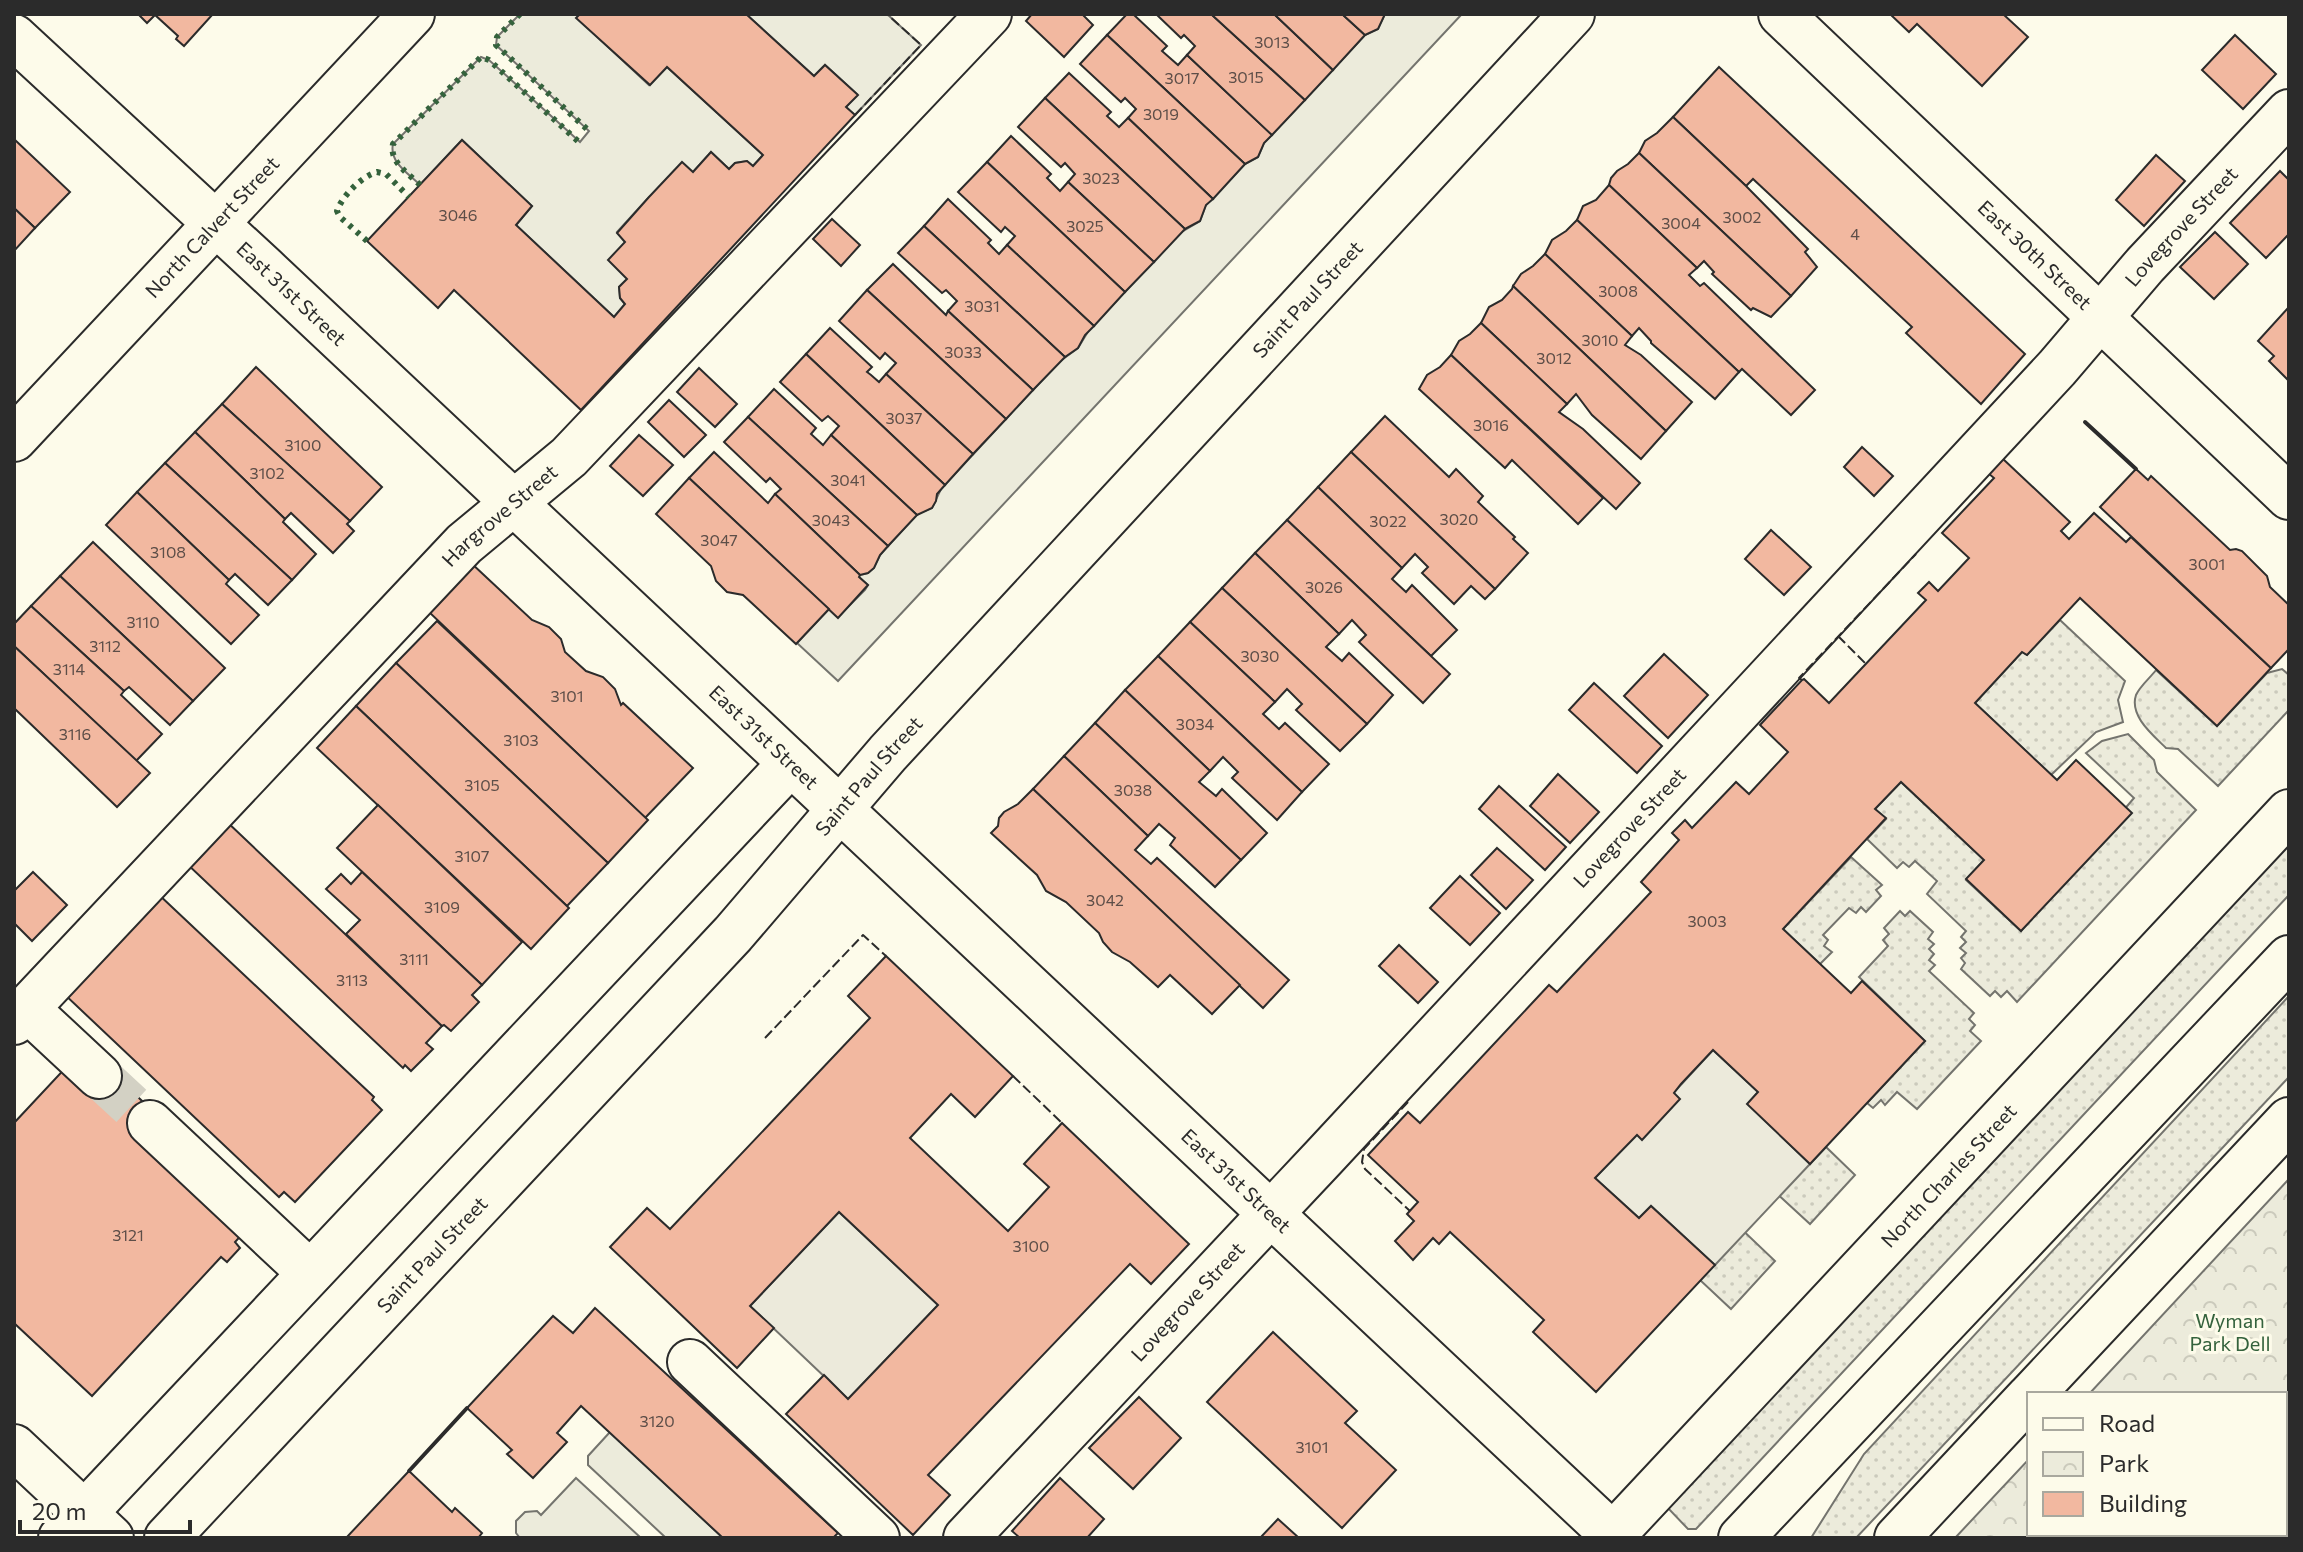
<svg xmlns="http://www.w3.org/2000/svg" width="2303" height="1552" font-family="Commissioner,sans-serif">
<style>
.grass{fill:url(#grass-dots);stroke:#74746e;stroke-width:2}
.park{fill:url(#park-crowns);stroke:#74746e;stroke-width:2}
.garden{fill:#ecebdb;stroke:#74746e;stroke-width:2}
.parking{fill:#eceadb;stroke:#74746e;stroke-width:2}
.building{fill:#f2b8a0;stroke:#2b2b2b;stroke-width:2}
.lines{fill:none;stroke-linecap:round;stroke-linejoin:round}
.minor-tunnel{stroke:#d3d1c4;stroke-width:44;stroke-dasharray:44 22;stroke-linecap:butt}
.minor-casing{stroke:#2b2b2b;stroke-width:48}
.major-casing{stroke:#2b2b2b;stroke-width:48}
.minor{stroke:#fdfbea;stroke-width:44}
.major{stroke:#fdfbea;stroke-width:44}
.hedge{stroke:#34623c;stroke-width:6;stroke-dasharray:4 6;stroke-linecap:butt}
.fence{stroke:#2b2b2b;stroke-width:2;stroke-dasharray:10 4;stroke-linecap:butt}
.wall{stroke:#2b2b2b;stroke-width:4}
.labels{text-anchor:middle;stroke-width:6;stroke-linejoin:round;paint-order:stroke}
.number-label{font-size:16px;fill:#5d4e48}
.street-label{font-size:20px;fill:#2b2b2b;stroke:#fdfbea}
.park-label{font-size:20px;fill:#34623c;stroke:#fdfbea}
</style>
<defs>
<pattern id="grass-dots" width="8" height="8" patternUnits="userSpaceOnUse" patternTransform="scale(2)"><rect width="8" height="8" fill="#ecebdb"/><path d="M2 2h.1M6 6h.1" fill="none" stroke="#cbcabc" stroke-width="1.8" stroke-linecap="round"/></pattern>
<pattern id="park-crowns" width="20" height="18" patternUnits="userSpaceOnUse" patternTransform="scale(2)"><rect width="20" height="18" fill="#ecebdb"/><path d="M2 6a3 3 0 1 1 6 0M12 15a3 3 0 1 1 6 0" fill="none" stroke="#cbcabc"/></pattern>
</defs>
<rect width="100%" height="100%" fill="#fdfbea"/>
<g class="grass">
<polygon points="2060,620 2125,681 2118,700 2123,722 2096,732 2051,775 1975,703 2022,652 2027,655"/>
<path d="M2282,669L2289,675V710L2218,786L2178,749L2166,748C2153,735 2129,716 2136,695C2140,686 2150,678 2156,670L2217,726L2267,673Z"/>
<polygon points="2128,734 2154,760 2157,772 2196,810 2017,1002 2007,991 2001,997 1995,991 1990,996 1961,969 1965,963 1961,958 1966,953 1960,948 1966,942 1961,937 1966,931 1927,894 1937,881 1915,861 1909,867 1903,862 1897,868 1867,839 1886,819 1875,809 1901,782 1984,860 1966,880 2021,931 2134,798 2086,753 2102,741"/>
<polygon points="2289,833 2289,895 1696,1529 1688,1529 1666,1506"/>
<polygon points="1851,857 1882,885 1876,890 1881,896 1866,912 1861,907 1856,913 1849,908 1823,935 1828,940 1824,946 1832,952 1820,964 1783,929"/>
<polygon points="1900,911 1905,916 1910,911 1933,932 1928,939 1934,944 1929,949 1934,954 1929,960 1935,965 1929,971 1974,1013 1969,1019 1975,1025 1970,1031 1981,1041 1917,1109 1897,1092 1885,1105 1881,1100 1873,1108 1867,1103 1925,1041 1859,977 1888,946 1883,940 1889,934 1884,928"/>
<polygon points="2289,996 2289,1077 1856,1538 1811,1538 1864,1454"/>
<polygon points="1756,1113 1810,1164 1826,1147 1855,1175 1810,1224 1725,1146"/>
<polygon points="1692,1182 1775,1261 1731,1309 1700,1280 1714,1265"/>
</g>
<polygon class="park" points="2289,1179 2289,1538 1955,1538 2029,1459 2029,1534 2285,1534 2285,1394 2089,1394"/>
<g class="garden">
<path d="M520,14H580L577,18L649,85L667,67L763,155L753,166L747,161L735,163L729,169L711,152L693,172L649,197L617,232L625,242L627,279L619,287L620,298L625,304L614,317L516,225L532,206L462,140L420,185C408,173 389,162 393,144L481,57L489,60L580,142L589,131L496,45L497,37Z"/>
<polygon points="746,14 887,14 921,45 855,115 846,107 857,94 825,65 814,76"/>
<polygon points="1385,14 1462,14 838,681 797,643 829,609 838,617 865,590 868,585 859,577 860,575 868,573 874,568 880,555 917,514 932,508 941,489 1059,362 1078,348 1089,330 1180,233 1200,221 1206,205 1245,164 1258,157 1264,143 1365,35 1378,29"/>
<polygon points="610,1432 723,1538 666,1538 588,1465 588,1456"/>
<polygon points="576,1478 641,1538 520,1538 516,1533 516,1521 525,1512 537,1511 541,1515"/>
</g>
<g class="parking">
<polygon points="1713,1050 1758,1092 1748,1104 1810,1164 1715,1265 1651,1206 1639,1218 1595,1178"/>
<polygon points="839,1212 938,1305 848,1399 750,1306"/>
</g>
<g class="building">
<polygon points="138,14 213,14 184,46 176,39 178,36 155,15 147,23"/>
<polygon points="580,14 746,14 814,76 825,65 858,95 846,107 855,115 581,410 454,290 438,308 367,241 462,140 532,206 516,225 614,317 625,304 620,298 619,287 627,279 608,260 625,242 617,233 649,197 682,162 693,172 711,152 729,169 735,163 747,161 753,166 763,155 667,67 650,85 576,18"/>
<polygon points="1032,14 1082,14 1093,25 1064,57 1026,21"/>
<polygon points="1127,14 1133,14 1167,46 1162,51 1178,65 1187,55 1272,135 1264,143 1258,157 1245,164 1107,35"/>
<polygon points="1156,14 1211,14 1305,100 1272,135 1187,55 1195,46 1184,35 1181,38"/>
<polygon points="1211,14 1274,14 1333,70 1305,100"/>
<polygon points="1274,14 1342,14 1365,35 1333,70"/>
<polygon points="1342,14 1385,14 1378,29 1365,35"/>
<polygon points="1890,14 2003,14 2028,37 1982,86 1917,24 1909,32"/>
<polygon points="1107,35 1245,164 1213,199 1128,118 1136,109 1125,98 1121,102 1080,64"/>
<polygon points="2235,35 2276,74 2243,109 2202,70"/>
<polygon points="1719,67 2025,354 1981,404 1906,333 1912,327 1753,179 1746,186 1673,117"/>
<polygon points="1069,73 1111,112 1107,116 1119,127 1128,118 1213,199 1206,205 1200,221 1185,229 1045,98"/>
<polygon points="1045,98 1185,229 1154,262 1068,182 1075,174 1065,163 1061,167 1018,127"/>
<polygon points="1673,117 1746,186 1808,249 1805,252 1817,267 1791,296 1639,153 1645,141 1657,133"/>
<polygon points="1011,136 1051,174 1047,178 1060,191 1068,182 1154,262 1125,292 987,162"/>
<polygon points="14,139 70,192 35,228 14,208"/>
<polygon points="1639,153 1791,296 1771,317 1753,308 1751,310 1712,274 1714,272 1704,261 1697,268 1609,185 1611,178 1617,171 1628,164"/>
<polygon points="2156,155 2185,181 2144,226 2116,200"/>
<polygon points="987,162 1125,292 1094,326 1007,245 1015,236 1005,227 1001,232 958,192"/>
<polygon points="2280,171 2289,180 2289,234 2266,258 2230,223"/>
<polygon points="1609,185 1697,268 1689,275 1700,286 1704,283 1815,390 1791,415 1742,369 1739,372 1577,220 1583,206 1596,200"/>
<polygon points="948,199 991,240 988,243 999,254 1007,245 1094,326 1085,335 1078,348 1065,357 924,226"/>
<polygon points="14,208 35,228 14,251"/>
<polygon points="832,219 860,245 841,266 813,239"/>
<polygon points="1577,220 1739,372 1715,399 1651,343 1651,341 1639,328 1632,336 1545,254 1552,240 1566,231"/>
<polygon points="924,226 1065,357 1033,390 948,311 957,301 946,290 942,293 898,253"/>
<polygon points="2215,232 2248,264 2214,299 2180,267"/>
<polygon points="1545,254 1632,336 1625,345 1641,355 1692,402 1666,431 1513,286 1521,274 1533,266"/>
<polygon points="893,264 946,315 948,311 1033,390 1006,419 867,290"/>
<polygon points="1513,286 1666,431 1641,459 1592,415 1576,394 1567,404 1481,323 1489,307 1502,300 1512,289"/>
<polygon points="867,290 1006,419 973,454 886,374 896,363 885,353 880,359 839,321"/>
<polygon points="2289,307 2289,381 2269,361 2274,356 2258,341"/>
<polygon points="1481,323 1567,404 1559,412 1583,429 1640,483 1616,509 1451,355 1459,341 1470,334"/>
<polygon points="830,328 872,367 867,372 871,375 879,382 886,374 973,454 945,485 806,354"/>
<polygon points="806,354 945,485 937,494 936,501 932,508 917,515 831,435 839,426 828,416 822,421 780,382"/>
<polygon points="1451,355 1603,498 1578,524 1512,460 1505,468 1419,389 1427,375 1440,367"/>
<polygon points="256,367 382,487 350,521 222,404"/>
<polygon points="699,368 737,404 715,427 677,392"/>
<polygon points="774,389 816,428 811,434 823,445 831,435 917,515 888,546 748,417"/>
<polygon points="669,400 706,435 684,457 648,422"/>
<polygon points="222,404 350,521 347,524 354,531 333,553 291,513 285,519 195,432"/>
<polygon points="1385,416 1449,477 1456,469 1483,496 1478,502 1515,537 1513,539 1528,553 1495,589 1351,452"/>
<polygon points="748,417 888,546 880,555 874,568 868,573 860,575 775,494 781,489 770,478 766,482 724,442"/>
<polygon points="195,432 285,519 283,522 316,554 292,580 165,463"/>
<polygon points="639,435 673,465 643,496 610,466"/>
<polygon points="1862,447 1893,476 1874,496 1844,467"/>
<polygon points="714,452 768,503 775,494 860,575 859,577 868,585 838,618 689,478"/>
<polygon points="1351,452 1495,589 1485,599 1471,586 1454,604 1422,573 1428,567 1415,554 1402,568 1318,487"/>
<polygon points="2002,458 2070,522 2061,531 2069,539 2094,513 2126,542 2131,537 2271,668 2217,726 2080,598 2027,655 2022,652 1975,703 2057,780 2076,760 2132,813 2021,931 1966,879 1984,860 1901,782 1875,809 1886,818 1783,929 1851,993 1862,981 1925,1041 1810,1164 1747,1104 1758,1092 1713,1050 1681,1084 1674,1093 1680,1099 1642,1140 1637,1135 1595,1178 1639,1218 1651,1206 1715,1265 1596,1392 1533,1332 1544,1320 1450,1232 1439,1244 1433,1238 1413,1260 1395,1241 1414,1221 1407,1214 1418,1202 1368,1155 1408,1112 1420,1123 1549,985 1557,992 1651,892 1641,882 1679,840 1672,833 1685,820 1692,828 1736,782 1749,794 1788,752 1760,725 1802,680 1804,679 1829,703 1926,600 1918,593 1929,582 1938,591 1969,558 1942,533 1994,478 1988,473"/>
<polygon points="165,463 292,580 268,605 235,574 229,580 137,492"/>
<polygon points="2136,469 2148,480 2151,476 2230,550 2236,549 2242,551 2267,576 2270,587 2289,605 2289,649 2271,668 2100,507"/>
<polygon points="689,478 829,609 796,644 743,595 727,592 716,581 711,566 656,514"/>
<polygon points="1318,487 1402,568 1392,579 1406,592 1412,585 1457,630 1431,656 1287,520"/>
<polygon points="137,492 229,580 226,584 259,615 231,644 106,525"/>
<polygon points="1287,520 1450,674 1423,703 1359,642 1366,635 1352,620 1339,634 1255,553"/>
<polygon points="1771,530 1811,567 1784,595 1745,559"/>
<polygon points="93,542 225,668 193,701 60,576"/>
<polygon points="1255,553 1339,634 1326,647 1342,661 1349,653 1393,695 1367,724 1222,588"/>
<polygon points="470,562 532,620 549,627 561,639 565,652 586,671 603,677 615,689 621,705 623,703 693,768 645,818 429,612"/>
<polygon points="60,576 193,701 170,725 129,687 124,691 31,606"/>
<polygon points="1222,588 1367,724 1340,751 1296,710 1302,704 1287,689 1275,702 1190,622"/>
<polygon points="31,606 124,691 121,695 162,734 136,761 14,646 14,624"/>
<polygon points="437,621 648,820 608,863 396,663"/>
<polygon points="1190,622 1275,702 1263,714 1279,729 1285,723 1329,764 1302,792 1158,656"/>
<polygon points="14,646 150,773 117,807 14,708"/>
<polygon points="1664,654 1708,695 1668,738 1624,696"/>
<polygon points="1158,656 1302,792 1277,820 1232,778 1238,772 1223,757 1210,771 1125,690"/>
<polygon points="396,663 608,863 567,906 356,706"/>
<polygon points="1594,683 1662,746 1637,773 1569,710"/>
<polygon points="1125,690 1210,771 1199,782 1216,796 1222,789 1267,833 1241,860 1095,723"/>
<polygon points="356,706 569,908 531,949 317,748"/>
<polygon points="1095,723 1241,860 1215,887 1170,845 1175,838 1159,824 1148,836 1064,756"/>
<polygon points="1064,756 1148,836 1135,850 1151,864 1157,858 1289,980 1263,1008 1033,789"/>
<polygon points="1558,774 1599,812 1570,843 1530,806"/>
<polygon points="1499,786 1566,847 1545,870 1479,809"/>
<polygon points="1033,789 1240,985 1212,1014 1170,975 1158,987 1130,962 1112,952 1103,942 1099,933 1066,902 1046,891 1037,875 991,833 998,826 999,818 1004,812 1018,804"/>
<polygon points="378,805 522,942 482,985 337,848"/>
<polygon points="225,820 442,1026 426,1043 433,1049 411,1071 405,1065 403,1068 185,862"/>
<polygon points="1497,848 1533,880 1506,909 1471,875"/>
<polygon points="33,872 67,905 32,941 14,923 14,891"/>
<polygon points="362,872 482,985 472,995 479,1002 451,1031 444,1025 442,1026 346,934 360,920 326,889 341,874 351,884"/>
<polygon points="1460,876 1500,913 1470,945 1430,908"/>
<polygon points="156,892 374,1097 372,1100 382,1110 295,1202 284,1192 279,1197 62,992"/>
<polygon points="1399,945 1438,982 1418,1003 1379,966"/>
<polygon points="886,956 1013,1076 975,1117 951,1094 910,1138 1008,1231 1049,1187 1024,1164 1062,1123 1189,1244 1151,1284 1130,1264 928,1475 950,1495 913,1535 786,1414 824,1375 848,1399 938,1305 839,1212 750,1306 774,1328 737,1368 610,1247 647,1208 670,1229 870,1018 848,996"/>
<polygon points="70,1063 107,1068 157,1115 248,1228 235,1242 240,1248 227,1262 221,1257 92,1396 14,1323 14,1123"/>
<polygon points="595,1308 838,1533 833,1538 723,1538 581,1406 557,1433 567,1442 533,1478 507,1454 512,1450 467,1408 553,1316 573,1333"/>
<polygon points="1273,1332 1357,1411 1345,1423 1396,1470 1342,1528 1207,1402"/>
<polygon points="1139,1397 1181,1438 1133,1489 1089,1448"/>
<polygon points="409,1471 452,1512 455,1508 482,1533 478,1538 346,1538"/>
<polygon points="1060,1478 1104,1519 1087,1538 1020,1538 1012,1531"/>
<polygon points="1278,1519 1299,1538 1260,1538"/>
</g>
<g class="lines">
<polyline class="minor-tunnel" points="99,1076 150,1123"/>
<g class="minor-casing">
<g id="minor">
<path id="s1" d="M1781,14L2289,497"/>
<path id="s2" d="M14,37L264,268L1616,1538"/>
<polyline points="27,1009 99,1076"/>
<path id="s3" d="M14,1022L464,544L569,457L989,14"/>
<polyline points="150,1123 310,1273"/>
<polyline points="690,1362 877,1538"/>
<polyline points="14,1447 111,1538"/>
<polyline points="61,1538 791,763"/>
<path id="s4" d="M966,1538L1324,1157L2057,368L2145,265L2289,112"/>
<path id="s5" d="M1610,1538L2289,812"/>
</g>
</g>
<g class="major-casing">
<g id="major">
<path id="s6" d="M14,439L412,14"/>
<polyline points="2032,1394 2289,1120"/>
<path id="s7" d="M167,1538L733,934L888,753L1572,14"/>
<polyline points="1741,1538 2289,958"/>
<polyline points="1897,1538 2029,1397"/>
</g>
</g>
<use href="#minor" class="minor"/>
<use href="#major" class="major"/>
<g class="hedge">
<polyline points="520,14 497,37 496,45 589,131"/>
<path d="M420,185C408,173 389,162 393,144L481,57L489,60L580,143"/>
<path d="M367,241L340,217L337,211C342,196 362,176 377,172L386,174L409,197"/>
</g>
<g class="fence">
<polyline points="855,115 921,45 887,14"/>
<polyline points="1838,636 1866,664"/>
<polyline points="1802,680 1799,678 1916,554"/>
<polyline points="765,1038 863,935 886,956"/>
<polyline points="1013,1076 1062,1123"/>
<polyline points="1408,1102 1364,1149 1362,1162 1365,1169 1410,1211"/>
</g>
<g class="wall">
<polyline points="2085,422 2136,469"/>
<polyline points="409,1471 467,1408"/>
</g>
</g>
<g class="labels">
<g class="number-label">
<text x="1272" y="48">3013</text>
<text x="1246" y="83">3015</text>
<text x="1182" y="84">3017</text>
<text x="1161" y="120">3019</text>
<text x="1101" y="184">3023</text>
<text x="458" y="221">3046</text>
<text x="1742" y="223">3002</text>
<text x="1681" y="229">3004</text>
<text x="1085" y="232">3025</text>
<text x="1855" y="240">4</text>
<text x="1618" y="297">3008</text>
<text x="982" y="312">3031</text>
<text x="1600" y="346">3010</text>
<text x="963" y="358">3033</text>
<text x="1554" y="364">3012</text>
<text x="904" y="424">3037</text>
<text x="1491" y="431">3016</text>
<text x="303" y="451">3100</text>
<text x="267" y="479">3102</text>
<text x="848" y="486">3041</text>
<text x="1459" y="525">3020</text>
<text x="831" y="526">3043</text>
<text x="1388" y="527">3022</text>
<text x="719" y="546">3047</text>
<text x="168" y="558">3108</text>
<text x="2207" y="570">3001</text>
<text x="1324" y="593">3026</text>
<text x="143" y="628">3110</text>
<text x="105" y="652">3112</text>
<text x="1260" y="662">3030</text>
<text x="69" y="675">3114</text>
<text x="567" y="702">3101</text>
<text x="1195" y="730">3034</text>
<text x="75" y="740">3116</text>
<text x="521" y="746">3103</text>
<text x="482" y="791">3105</text>
<text x="1133" y="796">3038</text>
<text x="472" y="862">3107</text>
<text x="1105" y="906">3042</text>
<text x="442" y="913">3109</text>
<text x="1707" y="927">3003</text>
<text x="414" y="965">3111</text>
<text x="352" y="986">3113</text>
<text x="128" y="1241">3121</text>
<text x="1031" y="1252">3100</text>
<text x="657" y="1427">3120</text>
<text x="1312" y="1453">3101</text>
</g>
<g class="street-label">
<text dy="7" stroke="none"><textPath href="#s6" startOffset="290">North Calvert Street</textPath></text>
<text dy="7" stroke="none"><textPath href="#s4" startOffset="1788">Lovegrove Street</textPath></text>
<text dy="7" stroke="none"><textPath href="#s1" startOffset="350">East 30th Street</textPath></text>
<text dy="7" stroke="none"><textPath href="#s2" startOffset="378">East 31st Street</textPath></text>
<text dy="7" stroke="none"><textPath href="#s7" startOffset="1684">Saint Paul Street</textPath></text>
<text dy="7" stroke="none"><textPath href="#s3" startOffset="702">Hargrove Street</textPath></text>
<text dy="7" stroke="none"><textPath href="#s2" startOffset="1026">East 31st Street</textPath></text>
<text dy="7" stroke="none"><textPath href="#s7" startOffset="1036">Saint Paul Street</textPath></text>
<text dy="7" stroke="none"><textPath href="#s4" startOffset="972">Lovegrove Street</textPath></text>
<text dy="7" stroke="none"><textPath href="#s5" startOffset="496">North Charles Street</textPath></text>
<text dy="7" stroke="none"><textPath href="#s2" startOffset="1674">East 31st Street</textPath></text>
<text dy="7" stroke="none"><textPath href="#s7" startOffset="388">Saint Paul Street</textPath></text>
<text dy="7" stroke="none"><textPath href="#s4" startOffset="324">Lovegrove Street</textPath></text>
</g>
<g class="park-label">
<text x="2230" y="1328">Wyman<tspan x="2230" dy="23">Park Dell</tspan></text>
</g>
</g>
<rect width="2303" height="1552" fill="none" stroke="#2b2b2b" stroke-width="32"/>
<rect x="2027" y="1392" width="260" height="144" fill="#fdfbea" stroke="#a9a89e" stroke-width="2"/>
<rect x="2043" y="1418" width="40" height="12" fill="#fdfbea" stroke="#a9a89e" stroke-width="2"/>
<text x="2099" y="1432" font-size="24" fill="#2b2b2b">Road</text>
<rect x="2043" y="1452" width="40" height="24" fill="url(#park-crowns)" stroke="#a9a89e" stroke-width="2"/>
<text x="2099" y="1472" font-size="24" fill="#2b2b2b">Park</text>
<rect x="2043" y="1492" width="40" height="24" fill="#f2b8a0" stroke="#a9a89e" stroke-width="2"/>
<text x="2099" y="1512" font-size="24" fill="#2b2b2b">Building</text>
<path d="M20 1520v12h170v-12" fill="none" stroke="#2b2b2b" stroke-width="4"/>
<text x="32" y="1520" font-size="24" fill="#2b2b2b" stroke="#fdfbea" stroke-width="6" paint-order="stroke">20 m</text>
</svg>
